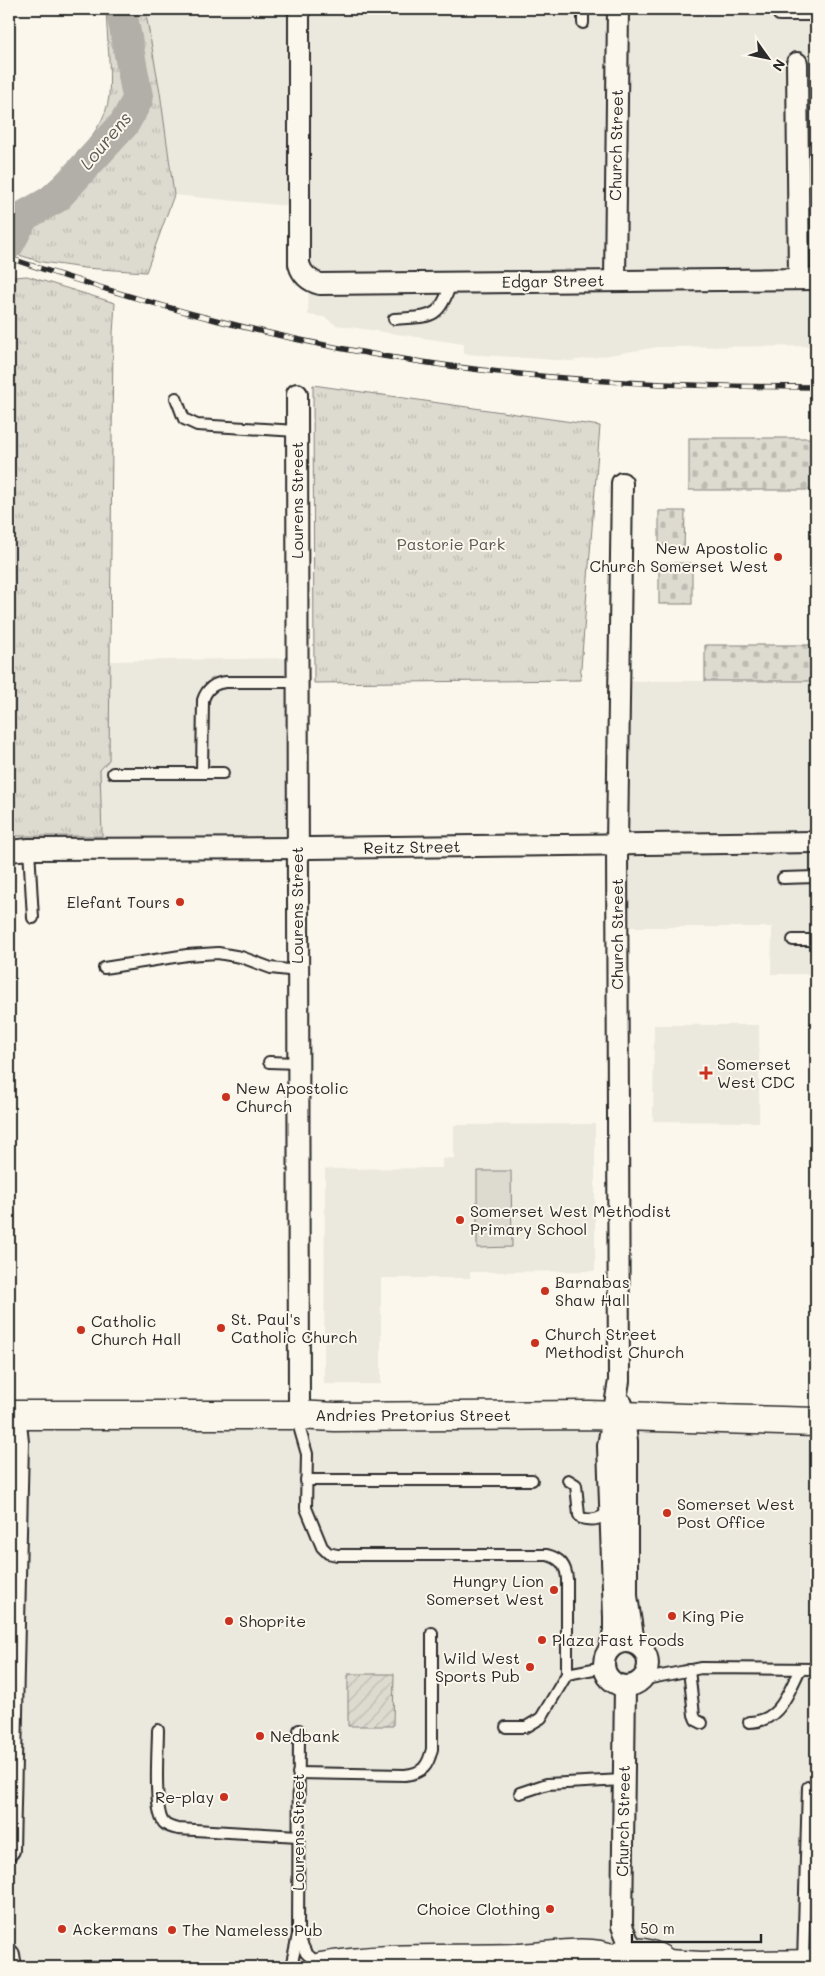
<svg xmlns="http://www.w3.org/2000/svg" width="825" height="1976" font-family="Mali,sans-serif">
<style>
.built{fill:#ebe8de}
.cemetery{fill:url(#cemetery-stones);stroke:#84827e}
.park{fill:url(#park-tufts);stroke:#84827e}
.garden{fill:url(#garden-furrows);stroke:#84827e}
.pitch{fill:#dddad0;stroke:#84827e}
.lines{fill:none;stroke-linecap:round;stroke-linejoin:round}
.river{stroke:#b1afa7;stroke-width:31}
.lane-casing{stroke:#2b2b2b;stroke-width:14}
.street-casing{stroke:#2b2b2b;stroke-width:24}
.secondary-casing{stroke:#2b2b2b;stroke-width:31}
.lane{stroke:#fbf7ec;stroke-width:10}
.street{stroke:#fbf7ec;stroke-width:20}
.secondary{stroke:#fbf7ec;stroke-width:28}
.rail-casing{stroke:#2b2b2b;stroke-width:5.5}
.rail{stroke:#fbf7ec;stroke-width:4;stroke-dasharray:11;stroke-linecap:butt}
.poi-dot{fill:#c8321e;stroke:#fbf7ec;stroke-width:2}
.labels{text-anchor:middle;stroke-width:4;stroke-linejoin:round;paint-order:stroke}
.street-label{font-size:16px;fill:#2b2b2b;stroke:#fbf7ec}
.park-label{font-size:16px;fill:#585754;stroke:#fbf7ec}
.poi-label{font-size:16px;fill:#2b2b2b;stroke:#fbf7ec;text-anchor:start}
.water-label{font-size:18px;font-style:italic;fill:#5a5956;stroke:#fbf7ec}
</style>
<defs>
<pattern id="cemetery-stones" width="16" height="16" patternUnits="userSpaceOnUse" patternTransform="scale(1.25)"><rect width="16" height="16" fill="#dddad0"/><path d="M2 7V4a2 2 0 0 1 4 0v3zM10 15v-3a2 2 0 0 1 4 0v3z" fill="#bebbb3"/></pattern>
<pattern id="park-tufts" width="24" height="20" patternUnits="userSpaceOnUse" patternTransform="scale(1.25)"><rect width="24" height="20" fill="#dddad0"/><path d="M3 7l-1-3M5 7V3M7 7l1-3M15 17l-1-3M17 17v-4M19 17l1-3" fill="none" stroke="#bebbb3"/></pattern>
<pattern id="garden-furrows" width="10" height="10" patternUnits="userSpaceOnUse" patternTransform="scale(1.25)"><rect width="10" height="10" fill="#dddad0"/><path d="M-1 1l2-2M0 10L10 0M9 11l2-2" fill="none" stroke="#bebbb3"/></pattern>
</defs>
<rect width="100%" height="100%" fill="#fbf7ec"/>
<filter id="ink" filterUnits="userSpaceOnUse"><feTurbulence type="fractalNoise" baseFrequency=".02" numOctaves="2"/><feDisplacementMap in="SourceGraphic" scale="10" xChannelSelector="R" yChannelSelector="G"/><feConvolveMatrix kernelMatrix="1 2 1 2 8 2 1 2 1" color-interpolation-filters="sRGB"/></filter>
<g filter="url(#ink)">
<g class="built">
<polygon points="145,9 816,9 816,346 658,347 572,361 464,354 464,344 336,325 324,317 308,315 310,208 174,195 160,92"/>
<polygon points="296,658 297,848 102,849 100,770 109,760 110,661"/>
<polygon points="620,681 816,681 816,974 771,974 772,927 616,927"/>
<polygon points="654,1025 759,1025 759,1122 653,1121"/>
<polygon points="595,1124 595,1271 470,1272 470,1278 381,1278 381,1384 324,1384 325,1169 442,1168 442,1159 454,1158 454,1125"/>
<polygon points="9,1416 816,1423 816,1967 9,1967"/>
</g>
<g class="cemetery">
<rect x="689" y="438" width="127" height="52"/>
<polygon points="659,511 685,511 684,552 659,552"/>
<rect x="659" y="563" width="33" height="41"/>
<rect x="705" y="645" width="111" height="36"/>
</g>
<g class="park">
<path d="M106,9H145L160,92L174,195L146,272L84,268L42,262L9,252V217C40,190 106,139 109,96C111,68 107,37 106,9Z"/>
<polygon points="27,276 115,303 113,334 109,760 100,770 102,836 9,836 9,281 14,277"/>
<polygon points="313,385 600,426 580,680 314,683"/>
</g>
<polygon class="garden" points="348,1674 394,1674 393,1726 348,1726"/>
<polygon class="pitch" points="477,1171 511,1171 512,1247 477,1248"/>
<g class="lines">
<polyline class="river" points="9,244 24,216 56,198 124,124 138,99 121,9"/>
<g class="lane-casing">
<g id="lane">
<polyline points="779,15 816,15"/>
<polyline points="583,23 583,9"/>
<path d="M394,319C430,316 439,321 451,283"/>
<polyline points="176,398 184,419 197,425 297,431"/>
<path d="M113,773H202L203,700C207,688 214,683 226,682H297"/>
<polyline points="202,773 223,773"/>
<polyline points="29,849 33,918"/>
<polyline points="783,878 816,877"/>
<polyline points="793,940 816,940"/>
<polyline points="104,968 187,955 218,953 241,957 271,968 297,971"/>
<polyline points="269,1062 298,1063"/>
<path d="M296,1416L307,1454L306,1508L322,1547L328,1553L337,1555H547C560,1558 566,1565 567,1579V1674L541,1718L526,1727H506"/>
<polyline points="306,1480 532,1480"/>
<path d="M568,1480L576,1485L579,1515L581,1518C592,1521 603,1520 609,1509"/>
<polyline points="689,1670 694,1715 696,1720 702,1723"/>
<polyline points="567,1674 604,1667"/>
<polyline points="641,1680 701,1668 816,1669"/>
<path d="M749,1722C780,1722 788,1693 800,1669"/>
<path d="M158,1730C158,1749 153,1811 164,1823C168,1827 173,1828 178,1829L298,1836"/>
<path d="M298,1773L405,1775C423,1773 428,1766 432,1749V1633"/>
<polyline points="520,1793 547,1784 623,1780"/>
<polyline points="298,1936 306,1953 321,1967"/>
<polyline points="803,1963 808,1787"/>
<polyline points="84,1967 121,1967"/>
<polyline points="291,1967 298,1935 299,1730"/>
</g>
</g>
<g class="street-casing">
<g id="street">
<path d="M299,9V264C302,275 309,281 320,284L816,279"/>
<polyline points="797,63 799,279"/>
<polyline points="615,281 618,9"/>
<polyline points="9,851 29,849 310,848 816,842"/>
<polyline points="622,1404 627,1441 627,1596 634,1643"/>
<polyline points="296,1415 299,1402 297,394"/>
<circle cx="626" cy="1664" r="22"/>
<polyline points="609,1650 614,1631 614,1617 608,1446 619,1381 617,845 622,483"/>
<polyline points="625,1686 622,1926 628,1941 637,1952"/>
<polyline points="9,1850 18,1442 15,1415"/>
<polyline points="9,1955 11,1967"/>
</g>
</g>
<g class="secondary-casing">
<g id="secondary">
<polyline points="9,1415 296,1415 335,1417 588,1415 816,1422"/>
<polyline points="667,1964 701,1966 816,1964"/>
<path d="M321,1967C385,1956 450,1960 515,1958C542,1958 589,1947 613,1959"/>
<path d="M608,1967C618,1945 657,1950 669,1967"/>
</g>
</g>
<use href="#lane" class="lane"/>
<use href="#street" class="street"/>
<use href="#secondary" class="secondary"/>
<g class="rail-casing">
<path id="rail" d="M9,258C146,304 286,343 429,363C557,382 687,387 816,387"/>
</g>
<use href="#rail" class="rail"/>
</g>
</g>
<g class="poi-dot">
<circle cx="778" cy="557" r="5"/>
<circle cx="180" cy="902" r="5"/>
<path d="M703.5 1065.5h5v5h5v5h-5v5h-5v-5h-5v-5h5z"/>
<circle cx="226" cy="1097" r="5"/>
<circle cx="460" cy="1220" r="5"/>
<circle cx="545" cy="1291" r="5"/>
<circle cx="221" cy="1328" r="5"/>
<circle cx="81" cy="1330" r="5"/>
<circle cx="535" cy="1343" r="5"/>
<circle cx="667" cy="1513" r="5"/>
<circle cx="554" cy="1590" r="5"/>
<circle cx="672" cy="1616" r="5"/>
<circle cx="229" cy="1621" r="5"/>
<circle cx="542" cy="1640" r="5"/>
<circle cx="530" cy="1667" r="5"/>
<circle cx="260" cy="1736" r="5"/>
<circle cx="224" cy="1797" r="5"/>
<circle cx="550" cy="1909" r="5"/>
<circle cx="62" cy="1929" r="5"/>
<circle cx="172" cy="1930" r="5"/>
</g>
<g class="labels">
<g class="street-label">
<text transform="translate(616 145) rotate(-89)" y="6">Church Street</text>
<text transform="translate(553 281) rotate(-1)" y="6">Edgar Street</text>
<text transform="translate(297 500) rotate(-90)" y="6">Lourens Street</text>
<text transform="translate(412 847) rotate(-1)" y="6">Reitz Street</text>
<text transform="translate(297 905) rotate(-90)" y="6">Lourens Street</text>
<text transform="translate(617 934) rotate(-90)" y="6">Church Street</text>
<text x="413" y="1421">Andries Pretorius Street</text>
<text transform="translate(623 1821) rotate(-89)" y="6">Church Street</text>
<text transform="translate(298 1832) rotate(-90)" y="6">Lourens Street</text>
</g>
<g class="park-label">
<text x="451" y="550">Pastorie Park</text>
</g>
<g class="poi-label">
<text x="768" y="554" text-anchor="end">New Apostolic<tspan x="768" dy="18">Church Somerset West</tspan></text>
<text x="170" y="908" text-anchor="end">Elefant Tours</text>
<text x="717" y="1070">Somerset<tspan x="717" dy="18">West CDC</tspan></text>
<text x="236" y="1094">New Apostolic<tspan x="236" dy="18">Church</tspan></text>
<text x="470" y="1217">Somerset West Methodist<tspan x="470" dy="18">Primary School</tspan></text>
<text x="555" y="1288">Barnabas<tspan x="555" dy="18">Shaw Hall</tspan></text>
<text x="231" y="1325">St. Paul's<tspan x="231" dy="18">Catholic Church</tspan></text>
<text x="91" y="1327">Catholic<tspan x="91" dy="18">Church Hall</tspan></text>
<text x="545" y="1340">Church Street<tspan x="545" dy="18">Methodist Church</tspan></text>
<text x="677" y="1510">Somerset West<tspan x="677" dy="18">Post Office</tspan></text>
<text x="544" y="1587" text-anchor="end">Hungry Lion<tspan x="544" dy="18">Somerset West</tspan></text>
<text x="682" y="1622">King Pie</text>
<text x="239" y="1627">Shoprite</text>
<text x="552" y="1646">Plaza Fast Foods</text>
<text x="520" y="1664" text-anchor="end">Wild West<tspan x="520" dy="18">Sports Pub</tspan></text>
<text x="270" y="1742">Nedbank</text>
<text x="214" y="1803" text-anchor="end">Re-play</text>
<text x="540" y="1915" text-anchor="end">Choice Clothing</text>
<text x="72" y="1935">Ackermans</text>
<text x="182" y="1936">The Nameless Pub</text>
</g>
<g class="water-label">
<text transform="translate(106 141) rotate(-50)" y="6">Lourens</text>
</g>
</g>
<rect width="825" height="1976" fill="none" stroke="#fbf7ec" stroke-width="30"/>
<rect x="15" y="15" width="795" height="1946" fill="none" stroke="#2b2b2b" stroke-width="2" filter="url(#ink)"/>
<g transform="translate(768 58) rotate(123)" stroke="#fbf7ec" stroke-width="4" paint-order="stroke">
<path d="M0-4L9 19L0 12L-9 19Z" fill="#2b2b2b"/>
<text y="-8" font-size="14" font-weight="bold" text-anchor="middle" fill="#2b2b2b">N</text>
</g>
<path d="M632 1934v8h129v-8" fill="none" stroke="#2b2b2b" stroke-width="2.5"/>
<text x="640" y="1934" font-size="15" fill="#2b2b2b" stroke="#fbf7ec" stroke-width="4" paint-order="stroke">50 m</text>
</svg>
